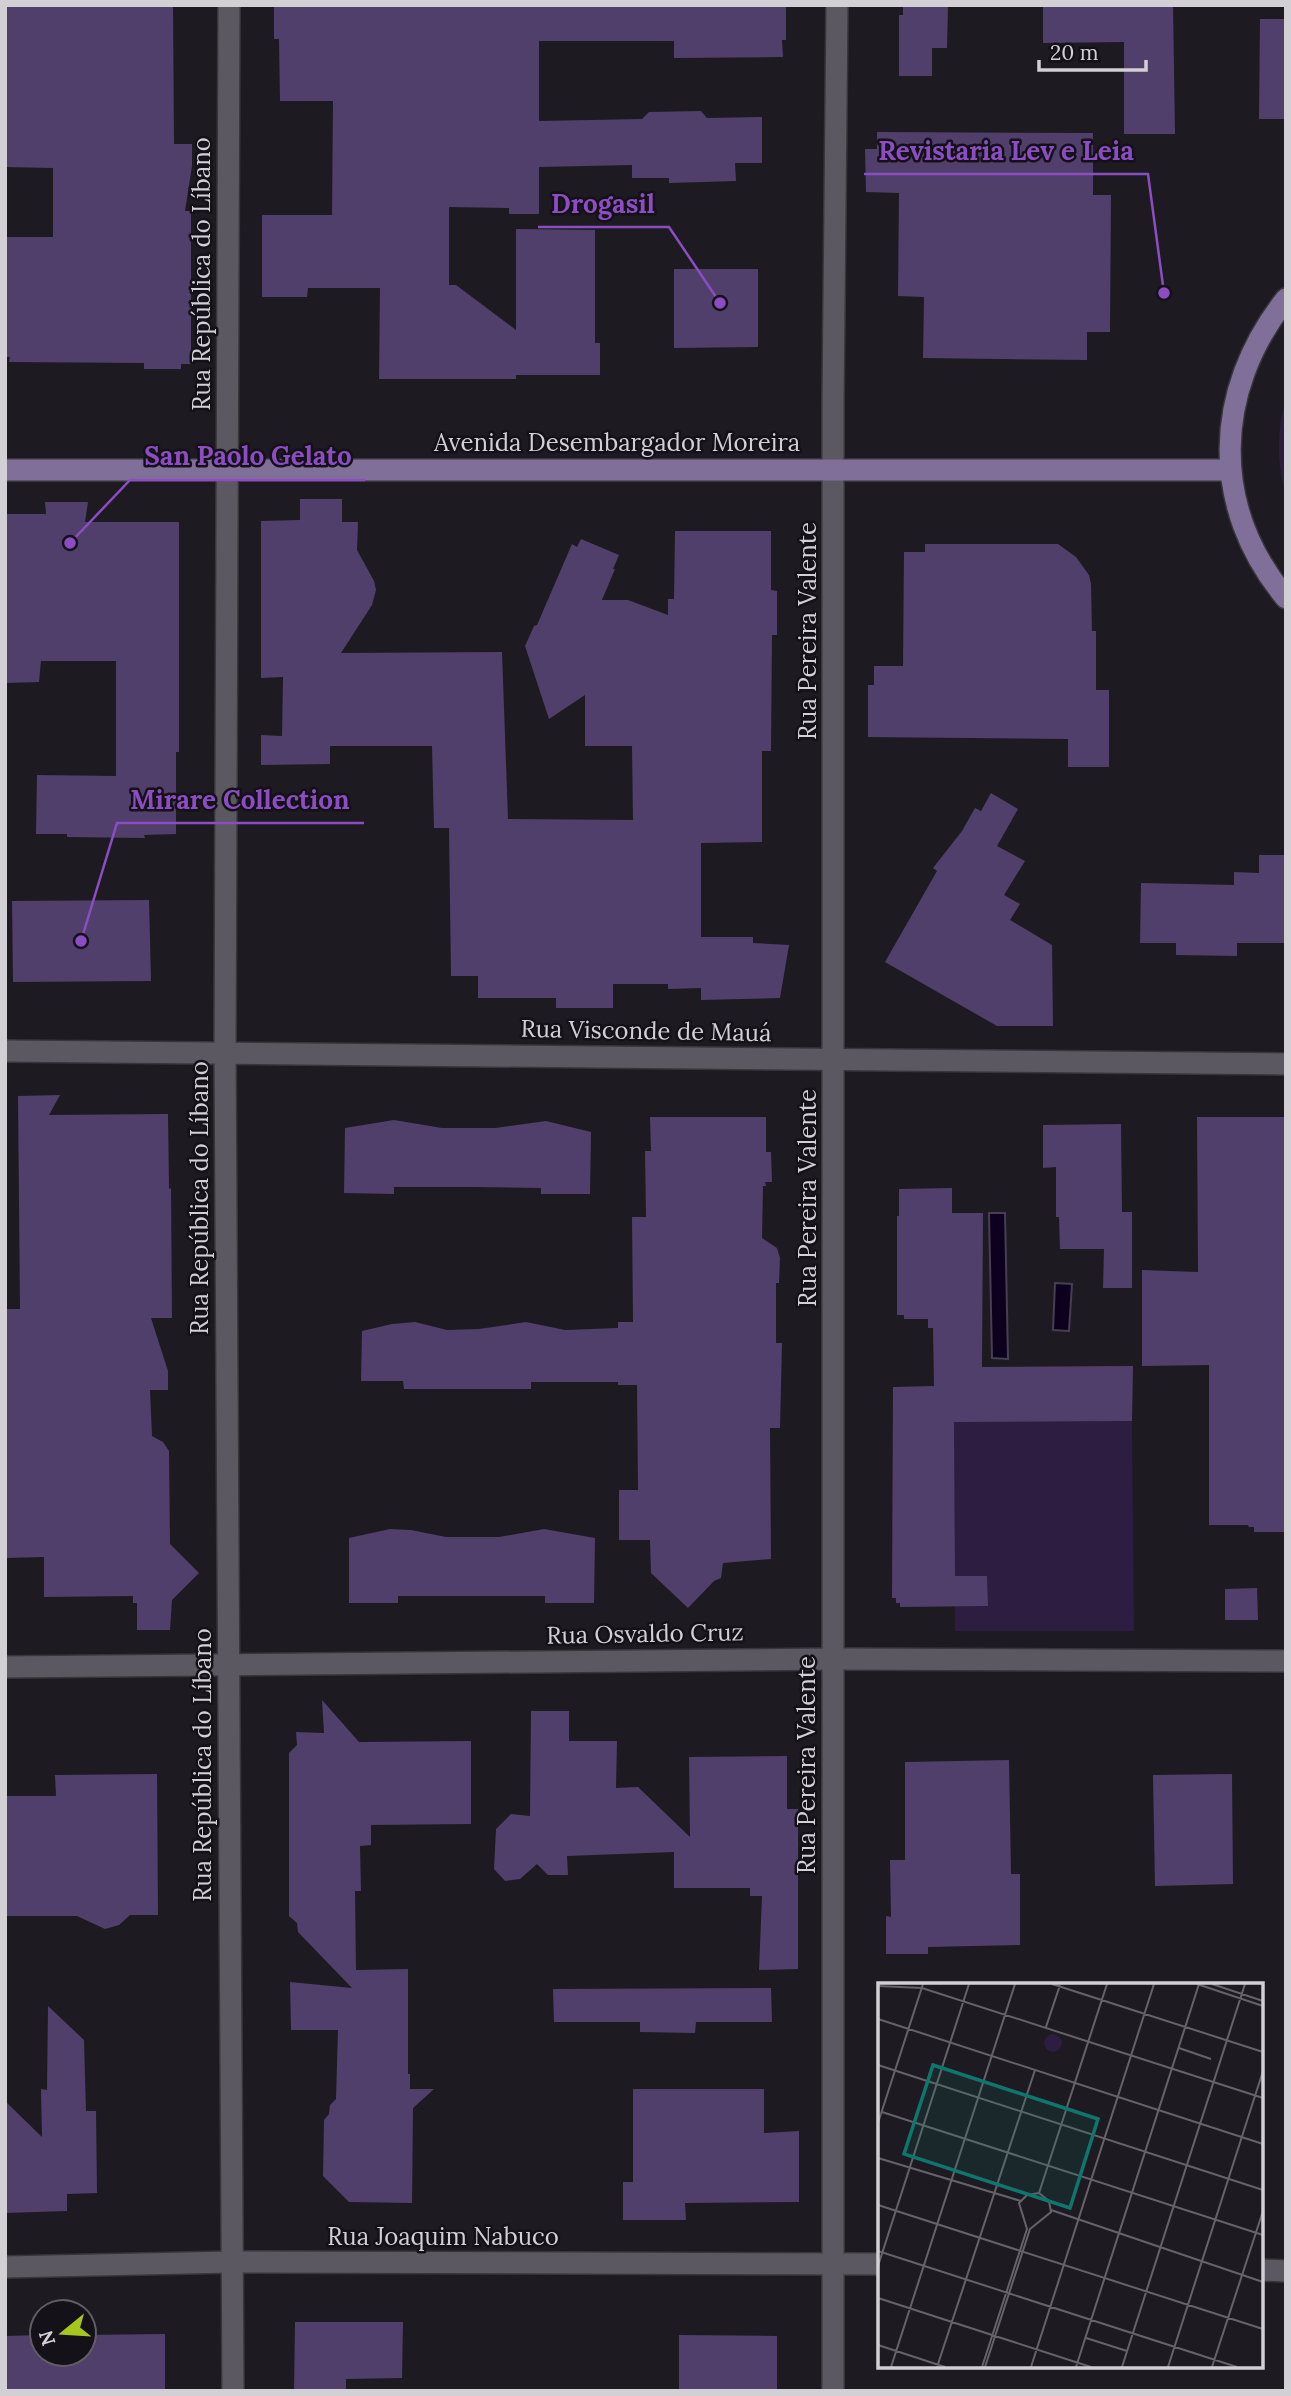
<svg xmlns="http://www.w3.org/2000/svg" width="1291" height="2396" font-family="Lora,serif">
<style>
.green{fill:#2c1d41}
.water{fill:#0c001e;stroke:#473e55;stroke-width:2}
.building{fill:#503f6b}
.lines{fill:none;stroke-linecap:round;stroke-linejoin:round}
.street-casing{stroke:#38363b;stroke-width:24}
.primary-casing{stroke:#38363b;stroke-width:24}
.street{stroke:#5b5861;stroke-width:21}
.primary{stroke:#807099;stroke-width:21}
.labels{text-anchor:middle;stroke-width:5;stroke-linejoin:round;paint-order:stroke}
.street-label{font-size:24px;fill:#d2d0d5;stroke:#141218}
.inset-road{fill:none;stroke:#656369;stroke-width:2}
.view{fill:#0f766e;fill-opacity:0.15;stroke:#0f766e;stroke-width:3.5}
.inset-edge{fill:none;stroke:#d2d0d5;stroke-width:3.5}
.leader{fill:none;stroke:#8c4dc3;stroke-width:2.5}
.callout-dot{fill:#8c4dc3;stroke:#141218;stroke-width:2.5}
.callout-label{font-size:26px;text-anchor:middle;font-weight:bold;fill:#8c4dc3;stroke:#141218;stroke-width:5;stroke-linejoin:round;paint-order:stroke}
</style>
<rect width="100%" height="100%" fill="#1d1b21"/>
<g class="green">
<path d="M1286,398V498C1277,464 1276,432 1286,398Z"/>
<polygon points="1132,1421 1134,1631 955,1631 954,1422"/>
</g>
<g class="water">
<polygon points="989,1213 1005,1213 1008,1359 992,1358"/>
<polygon points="1055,1283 1072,1284 1069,1331 1053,1330"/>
</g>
<g class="building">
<polygon points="5,5 173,5 174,144 192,144 192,166 185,211 191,211 191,364 181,364 181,369 144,369 144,363 9,362 10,357 5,357 5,237 53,237 53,168 5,167"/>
<polygon points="274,5 786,5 786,40 782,40 783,57 674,58 674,41 539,41 539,121 642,119 649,112 701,111 707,118 762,117 762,163 735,163 736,181 669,183 669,178 632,178 632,165 539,167 539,214 509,214 509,208 449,207 449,285 456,285 516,330 516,229 595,230 595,343 600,343 600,375 516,375 516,379 379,379 380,288 308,288 307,297 262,297 262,215 332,215 333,101 280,101 279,39 274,39"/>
<polygon points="903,5 948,5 947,48 932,48 932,76 899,76 899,15 903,15"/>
<polygon points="1043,5 1173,5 1175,134 1124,134 1124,42 1043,43"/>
<polygon points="1260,19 1286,19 1286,119 1259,119"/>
<polygon points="877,132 1093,133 1093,195 1111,195 1110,332 1087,332 1087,360 923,358 924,297 898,296 899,193 866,192 865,149 877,149"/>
<polygon points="674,269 758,269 758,347 674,348"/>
<polygon points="300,499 342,499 342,522 358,522 357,550 374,581 376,590 372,605 341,653 502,652 508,819 633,820 632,746 585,746 585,695 549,719 525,646 534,626 537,625 572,544 577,547 581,539 619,555 613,569 615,569 602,600 628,600 668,615 668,599 674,599 675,531 771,531 771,590 777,591 777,635 772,635 771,751 762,751 762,842 701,843 701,937 753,937 753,943 789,945 780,998 701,1000 701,988 668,989 668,984 613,984 613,1008 556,1008 556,998 478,998 478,976 451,976 449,828 434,828 432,746 330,746 330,764 261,765 261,735 282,736 283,677 261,678 261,521 300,520"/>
<polygon points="45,502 88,502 85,522 179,522 179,752 176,752 176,834 144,835 145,838 67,837 67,834 36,834 37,775 116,776 116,661 41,661 39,682 5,683 5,514 46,514"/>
<polygon points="925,544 1058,544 1076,557 1089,575 1091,584 1092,631 1096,631 1096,690 1109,690 1109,767 1068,767 1068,739 868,737 868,685 874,685 874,666 903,666 904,552 925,552"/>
<polygon points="991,793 1018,809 997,846 1025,861 1004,895 1020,904 1010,920 1052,945 1053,1026 997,1026 885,962 937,871 933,868 962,831 975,808 981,811"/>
<polygon points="1259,855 1286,855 1286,943 1237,943 1237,956 1176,955 1176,943 1140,943 1141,883 1234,885 1234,872 1259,873"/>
<polygon points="149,900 151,981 13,982 12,901"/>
<polygon points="60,1095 49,1115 168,1114 169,1189 171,1188 172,1318 151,1318 168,1371 168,1390 150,1390 152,1436 163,1442 169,1451 170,1544 199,1573 172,1600 170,1630 137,1630 137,1603 133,1603 133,1596 44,1597 44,1557 5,1558 5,1309 20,1309 18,1096"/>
<polygon points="650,1117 766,1117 766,1152 771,1152 772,1182 765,1182 766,1186 763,1186 762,1238 777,1248 780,1258 779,1283 776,1283 776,1343 782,1343 780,1428 770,1428 771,1559 723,1563 721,1578 714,1581 688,1608 651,1573 650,1540 619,1540 619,1490 638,1490 637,1385 618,1385 618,1382 531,1382 531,1389 404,1389 403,1381 361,1381 362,1331 392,1324 415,1322 447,1330 479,1329 526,1322 565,1330 618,1328 618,1322 633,1322 632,1217 646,1217 645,1151 651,1151"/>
<polygon points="1197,1117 1286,1117 1286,1532 1254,1532 1254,1527 1249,1527 1248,1525 1209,1525 1209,1365 1142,1366 1142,1270 1198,1272"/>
<polygon points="394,1120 442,1128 495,1128 546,1121 591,1132 590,1194 541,1194 541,1188 477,1187 394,1187 394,1194 344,1193 345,1128"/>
<polygon points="1121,1124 1122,1212 1132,1212 1132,1288 1103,1288 1104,1249 1060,1249 1059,1217 1056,1217 1056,1167 1043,1168 1043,1125"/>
<polygon points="952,1188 952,1213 983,1213 982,1367 1133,1366 1132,1421 954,1422 955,1576 987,1576 988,1606 900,1607 900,1603 896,1603 896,1598 892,1598 893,1387 934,1386 933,1328 928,1328 928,1319 904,1319 904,1315 897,1315 897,1216 899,1216 899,1189"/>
<polygon points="390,1529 411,1530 446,1537 499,1537 544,1529 595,1538 594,1603 545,1603 545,1596 398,1596 398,1603 349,1603 349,1538"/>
<polygon points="1257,1588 1258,1620 1225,1620 1225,1589"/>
<polygon points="322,1700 359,1742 471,1741 471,1824 371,1825 371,1845 360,1846 361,1891 355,1891 356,1970 408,1969 408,2074 410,2074 410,2089 434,2089 413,2108 412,2203 349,2202 323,2176 324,2120 329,2114 330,2105 336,2099 338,2030 291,2030 290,1982 352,1988 298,1932 297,1923 289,1916 289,1753 297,1745 296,1732 324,1733"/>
<polygon points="531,1711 569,1711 569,1741 617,1741 616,1788 638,1787 690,1837 689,1757 787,1756 787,1809 798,1809 798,1969 759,1970 762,1896 750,1896 750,1888 674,1888 674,1852 567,1856 568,1875 548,1875 537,1864 520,1879 505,1881 494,1869 496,1829 511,1814 530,1816"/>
<polygon points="1009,1760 1011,1874 1020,1874 1020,1945 928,1947 928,1954 886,1954 886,1916 891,1917 890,1860 905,1860 905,1762"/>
<polygon points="157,1774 158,1915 130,1915 119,1925 105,1929 77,1916 5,1916 5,1796 56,1796 55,1775"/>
<polygon points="1232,1774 1233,1884 1155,1886 1153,1775"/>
<polygon points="771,1988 772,2022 696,2022 695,2033 640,2032 640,2022 554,2022 553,1989"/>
<polygon points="48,2006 84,2040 86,2111 96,2111 97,2193 67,2194 67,2211 5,2213 5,2101 42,2137 41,2089 47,2090"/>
<polygon points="633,2089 764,2089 764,2133 799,2131 799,2202 685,2203 686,2220 623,2220 623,2182 633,2182"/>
<polygon points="295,2322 403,2322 402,2378 346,2379 346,2391 294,2391"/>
<polygon points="165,2334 165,2391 5,2391 5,2336 42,2335 42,2354 84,2354 84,2335"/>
<polygon points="679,2335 777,2336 777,2391 679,2391"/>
</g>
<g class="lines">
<g class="street-casing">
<g id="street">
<polyline points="229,5 225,1052 233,2391"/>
<polyline points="5,1051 1286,1064"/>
<polyline points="5,1667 833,1659 1286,1661"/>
<polyline points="5,2267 232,2262 880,2264"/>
<polyline points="1261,2270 1286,2271"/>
<polyline points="833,2391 833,403 837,5"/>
</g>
</g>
<g class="primary-casing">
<g id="primary">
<path d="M1286,299C1213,391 1210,507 1286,598"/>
<polyline points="5,470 1230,470"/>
</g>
</g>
<use href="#street" class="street"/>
<use href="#primary" class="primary"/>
</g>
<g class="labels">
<g class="street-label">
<text transform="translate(202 274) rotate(-90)" y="8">Rua República do Líbano</text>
<text x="617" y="451">Avenida Desembargador Moreira</text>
<text transform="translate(808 631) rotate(-90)" y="8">Rua Pereira Valente</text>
<text transform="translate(646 1031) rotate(1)" y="8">Rua Visconde de Mauá</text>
<text transform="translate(200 1198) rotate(-90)" y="8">Rua República do Líbano</text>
<text transform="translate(808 1198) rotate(-90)" y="8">Rua Pereira Valente</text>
<text transform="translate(645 1634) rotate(-1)" y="8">Rua Osvaldo Cruz</text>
<text transform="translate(203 1765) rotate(-90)" y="8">Rua República do Líbano</text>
<text transform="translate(807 1765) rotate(-90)" y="8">Rua Pereira Valente</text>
<text x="443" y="2245">Rua Joaquim Nabuco</text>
</g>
</g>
<g transform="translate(878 1983)">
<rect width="385" height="385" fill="#1d1b21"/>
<path d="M166 60a9 9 0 1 1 18 0a9 9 0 1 1-18 0Z" fill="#2c1d41"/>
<path class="inset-road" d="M174,1L385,69M319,1L385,23M334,1L385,18M0,3L44,5L385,115M0,36L385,161M168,44L182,2M301,65L333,76M0,82L385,207M4,129L385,252M0,140L45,1M0,175L143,218M161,210L229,1M0,222L385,346M173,227L385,299M0,268L359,384M0,283L91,1M0,315L213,384M208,355L249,368M0,362L67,384M13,384L137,1M59,384L157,87M104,384L149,246L141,220L149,212L161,210L171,218L173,229L152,246L107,384M153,384L276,1M198,384L321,1M244,384L367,1M290,384L385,88M334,384L385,228"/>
<path class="view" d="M55,82L220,136L192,225L26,171Z"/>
<rect width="385" height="385" class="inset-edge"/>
</g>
<path class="leader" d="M1164 293L1148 174H864M720 303L669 227H538M70 543L130 480H365M81 941L117 823H364"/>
<g class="callout-dot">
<circle cx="1164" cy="293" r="7"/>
<circle cx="720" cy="303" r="7"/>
<circle cx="70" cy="543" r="7"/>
<circle cx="81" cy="941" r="7"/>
</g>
<g class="callout-label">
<text x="1006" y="160">Revistaria Lev e Leia</text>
<text x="603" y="213">Drogasil</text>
<text x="248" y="465">San Paolo Gelato</text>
<text x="240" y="809">Mirare Collection</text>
</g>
<rect width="1291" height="2396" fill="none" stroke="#d2d0d5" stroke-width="14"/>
<g transform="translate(63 2333) rotate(252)"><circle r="33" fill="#141218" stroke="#605e64" stroke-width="2"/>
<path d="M0-5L12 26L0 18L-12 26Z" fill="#a7c71e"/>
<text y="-10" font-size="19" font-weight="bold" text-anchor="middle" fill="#d2d0d5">N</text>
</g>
<path d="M1039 60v10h107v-10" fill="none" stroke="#d2d0d5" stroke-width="3.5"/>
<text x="1050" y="60" font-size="21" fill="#d2d0d5" stroke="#141218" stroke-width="5" paint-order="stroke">20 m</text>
</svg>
